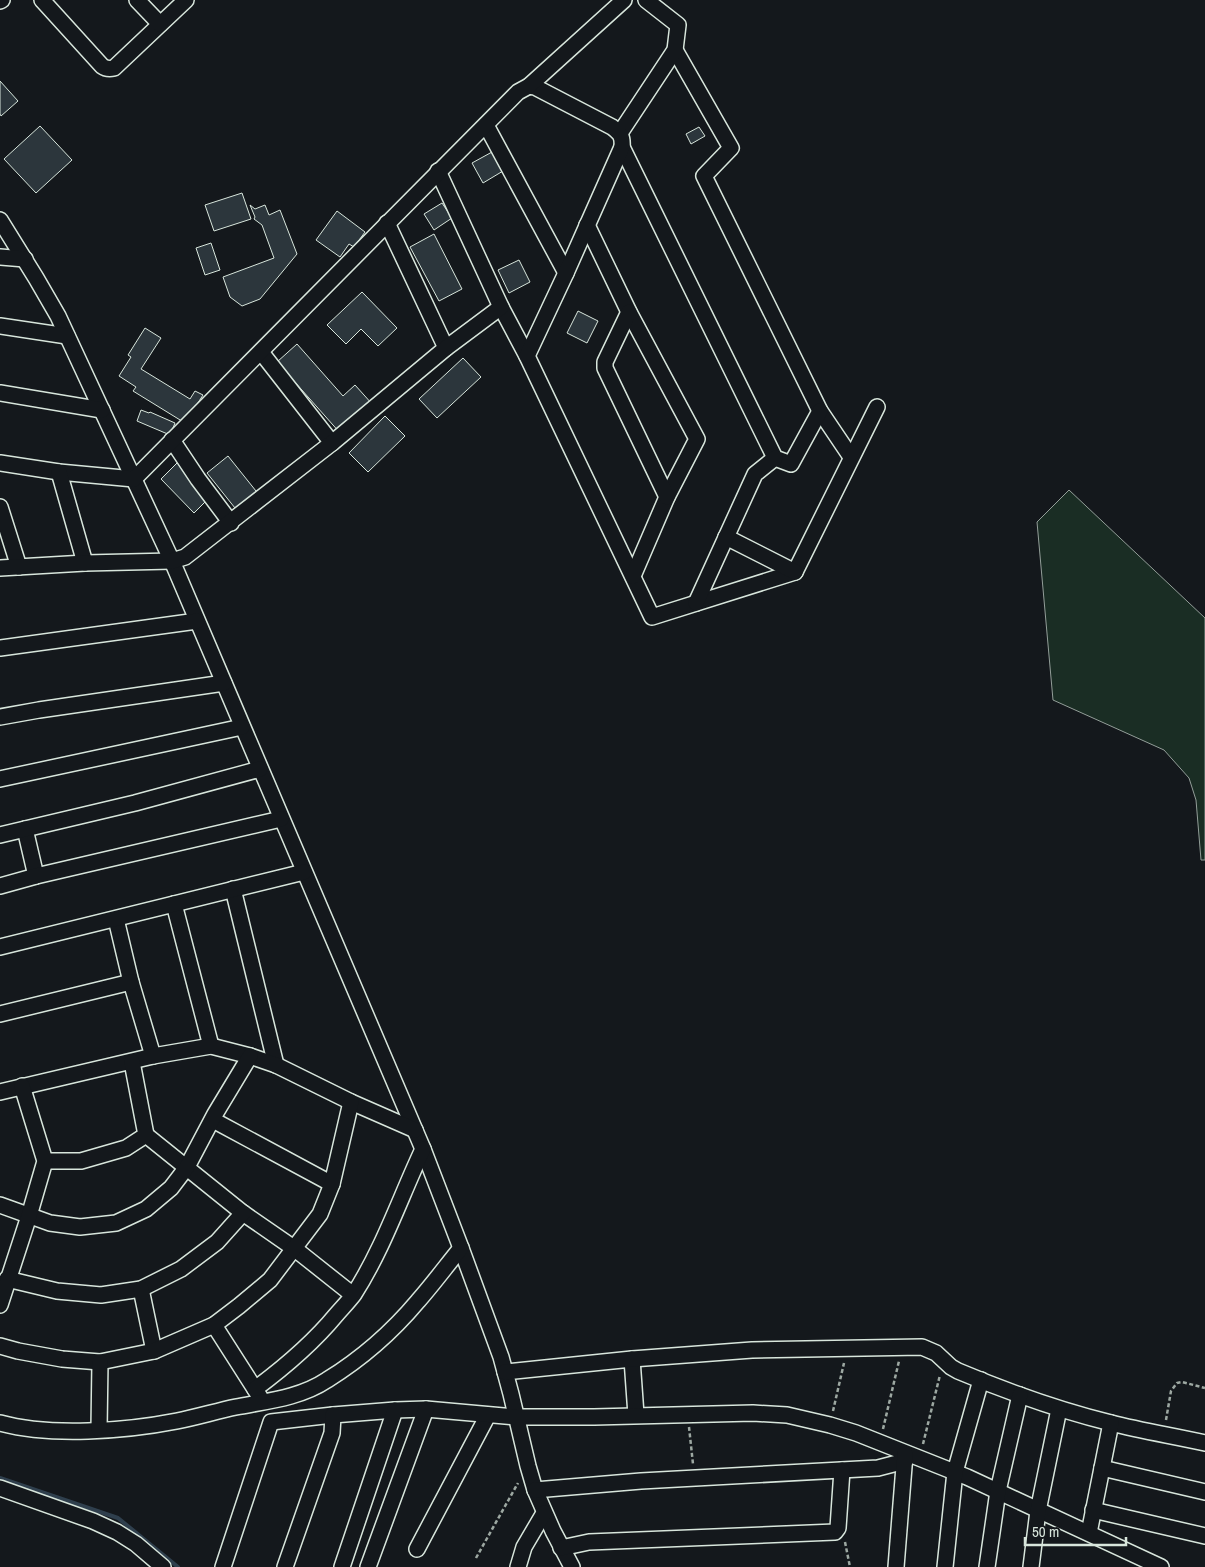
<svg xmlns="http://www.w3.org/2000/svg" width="1205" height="1567" font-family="'Archivo Narrow',sans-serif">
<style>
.green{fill:#1a2d24;stroke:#939e99}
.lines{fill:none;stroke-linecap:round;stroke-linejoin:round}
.stream{stroke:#2f3f4d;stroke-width:4}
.building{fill:#2c363c;stroke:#d8e6dc}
.minor-casing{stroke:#d8e6dc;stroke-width:18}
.path{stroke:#9da8a2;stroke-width:2.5;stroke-dasharray:4 2.5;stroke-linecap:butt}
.minor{stroke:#14181c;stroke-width:15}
</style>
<rect width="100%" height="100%" fill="#14181c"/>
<polygon class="green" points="1069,490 1205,618 1205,860 1201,860 1196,800 1189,778 1164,750 1053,700 1037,522"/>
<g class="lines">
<polyline class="stream" points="0,1478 118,1518 178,1567"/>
</g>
<g class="building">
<polygon points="0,81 18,101 1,116 0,114"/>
<polygon points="40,126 72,160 36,193 4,159"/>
<polygon points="699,127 705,136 691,144 686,134"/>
<polygon points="492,152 503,171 483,183 472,163"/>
<polygon points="242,193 251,219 214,231 205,205"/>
<polygon points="442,203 452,218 434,230 424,214"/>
<polygon points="250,205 255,209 265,205 269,215 280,210 297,254 260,299 242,306 230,297 223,277 274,258 262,225 254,219 255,217"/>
<polygon points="337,211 365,232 354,247 349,244 340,257 316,240"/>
<polygon points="434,234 462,289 439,301 410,247"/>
<polygon points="211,243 220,270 205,275 196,248"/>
<polygon points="519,260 530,282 509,293 498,270"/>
<polygon points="362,292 397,328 378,346 361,329 346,344 327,325"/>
<polygon points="578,311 598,321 587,343 567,333"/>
<polygon points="145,328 161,338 141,369 190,399 195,391 203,395 185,423 133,391 136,387 119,376 131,357 128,355"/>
<polygon points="297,344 343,396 355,385 373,405 341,434 277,362"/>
<polygon points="463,358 481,377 437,418 419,399"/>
<polygon points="141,410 149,413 150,412 175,423 170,435 137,421"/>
<polygon points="385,416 405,436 368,472 349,453"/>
<polygon points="228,456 260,496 239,513 207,473"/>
<polygon points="177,463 210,497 194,513 161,479"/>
</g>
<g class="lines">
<g class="minor-casing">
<g id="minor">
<path d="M42,0L102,66C106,69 109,69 114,68L186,0"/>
<polyline points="137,0 160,24"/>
<polyline points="0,1 2,0"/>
<polyline points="675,50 731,148 704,176 820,411 851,457"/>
<polyline points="486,125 566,273"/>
<polyline points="620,133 675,50 678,25 646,0"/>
<polyline points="622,147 775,458 791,464 820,411"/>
<polyline points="438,171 501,307 527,356 652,617 795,572 877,407"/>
<polyline points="0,220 36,278 58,316 172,561 423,1149 461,1248 501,1357 511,1394 528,1466 535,1490 553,1531 572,1567"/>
<polyline points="387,223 446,348"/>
<polyline points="587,225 629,312 697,439 667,497 633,576"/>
<polyline points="0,257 25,259"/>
<polyline points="629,312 605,362 605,368 667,497"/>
<polyline points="0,326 67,336"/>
<polyline points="261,352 332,443"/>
<path d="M527,356L566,273L622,147C623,136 620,133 612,127L535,87L529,86"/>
<polyline points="0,393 102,410"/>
<polyline points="172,440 198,479 231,523"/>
<polyline points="0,463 59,472 134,479 518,92 529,86 624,0"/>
<polyline points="59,472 85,563"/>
<polyline points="0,507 19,567"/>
<polyline points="726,537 795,572"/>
<polyline points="0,568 85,563 172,561 185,557 332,443 446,348 501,307"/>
<polyline points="696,603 755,474 775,458"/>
<polyline points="0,648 197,621"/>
<polyline points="0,717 39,710 224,683"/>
<polyline points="0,779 242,727"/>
<polyline points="25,829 36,876"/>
<polyline points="0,835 135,803 260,769"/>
<polyline points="0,886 36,876 281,819"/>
<polyline points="233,889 276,1065"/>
<polyline points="174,904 211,1046"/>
<polyline points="116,919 131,982 153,1056"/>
<polyline points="0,947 304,872"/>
<polyline points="0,1014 131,982"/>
<polyline points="0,1092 153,1056 211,1046 250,1056 276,1065 351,1102 415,1130"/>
<polyline points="213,1120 332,1184"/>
<polyline points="146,1135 243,1213 295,1249 353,1295"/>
<polyline points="45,1161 81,1161 126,1148 146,1135 132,1062"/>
<polyline points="0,1205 50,1223 80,1227 116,1223 146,1209 171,1188 187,1167 215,1114 250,1056"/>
<polyline points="7,1279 57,1291 101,1295 141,1289 181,1269 217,1242 243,1213"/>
<polyline points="141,1289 154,1351"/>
<polyline points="0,1305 29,1216 45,1161 22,1086"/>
<polyline points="214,1325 260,1397"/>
<polyline points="0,1346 18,1351 62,1359 100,1362 154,1351 214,1325 239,1306 270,1280 320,1214 332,1184 351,1102"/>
<polyline points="632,1359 636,1415"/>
<path d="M505,1372L632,1359L752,1350L922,1347L936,1353L951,1367L958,1371C1008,1392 1058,1410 1111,1423C1142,1431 1174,1436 1205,1443"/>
<path d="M255,1389C286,1366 312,1344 336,1315C342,1308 349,1301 354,1294C383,1249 400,1198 423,1149"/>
<path d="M0,1423C50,1437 126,1431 177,1421C197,1417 217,1411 236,1407C267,1401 300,1398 327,1380C361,1359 392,1332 418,1301C433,1284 447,1265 461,1248"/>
<polyline points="99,1429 100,1362"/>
<polyline points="1102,1468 1205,1492"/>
<polyline points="0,1488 93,1521 117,1532 136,1544 163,1567"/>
<polyline points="535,1490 641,1481 878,1468 905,1461"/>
<polyline points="1093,1510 1205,1536"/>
<polyline points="1089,1533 1111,1423"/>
<polyline points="561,1548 589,1542 835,1532 838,1528 842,1470"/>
<polyline points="417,1549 488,1415"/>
<polyline points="223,1567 271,1422 333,1415"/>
<polyline points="285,1567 332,1433 333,1415 395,1410 426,1409 516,1417 594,1417 753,1413 787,1415 830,1425 856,1433 967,1477 1161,1567"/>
<polyline points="342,1567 395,1410"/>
<polyline points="368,1567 426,1409"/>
<polyline points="518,1567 524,1547 544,1513"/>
<polyline points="896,1567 905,1454"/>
<polyline points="945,1567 955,1472 981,1380"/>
<polyline points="987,1567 998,1491 1020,1395"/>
<polyline points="1031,1567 1038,1511 1059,1409"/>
</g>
</g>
<g class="path">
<polyline points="833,1411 844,1363"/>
<polyline points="1166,1420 1171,1391 1177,1383 1182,1382 1205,1388"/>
<polyline points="689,1427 693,1464"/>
<polyline points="883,1429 899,1361"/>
<polyline points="923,1444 940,1375"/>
<polyline points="845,1542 850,1567"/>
<polyline points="476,1558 518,1483"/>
</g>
<use href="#minor" class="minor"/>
</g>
<path d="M1025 1537v8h101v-8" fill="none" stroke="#d8e6dc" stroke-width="2.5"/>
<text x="1032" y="1537" font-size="15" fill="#d8e6dc" stroke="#14181c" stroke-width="4" paint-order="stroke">50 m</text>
</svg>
